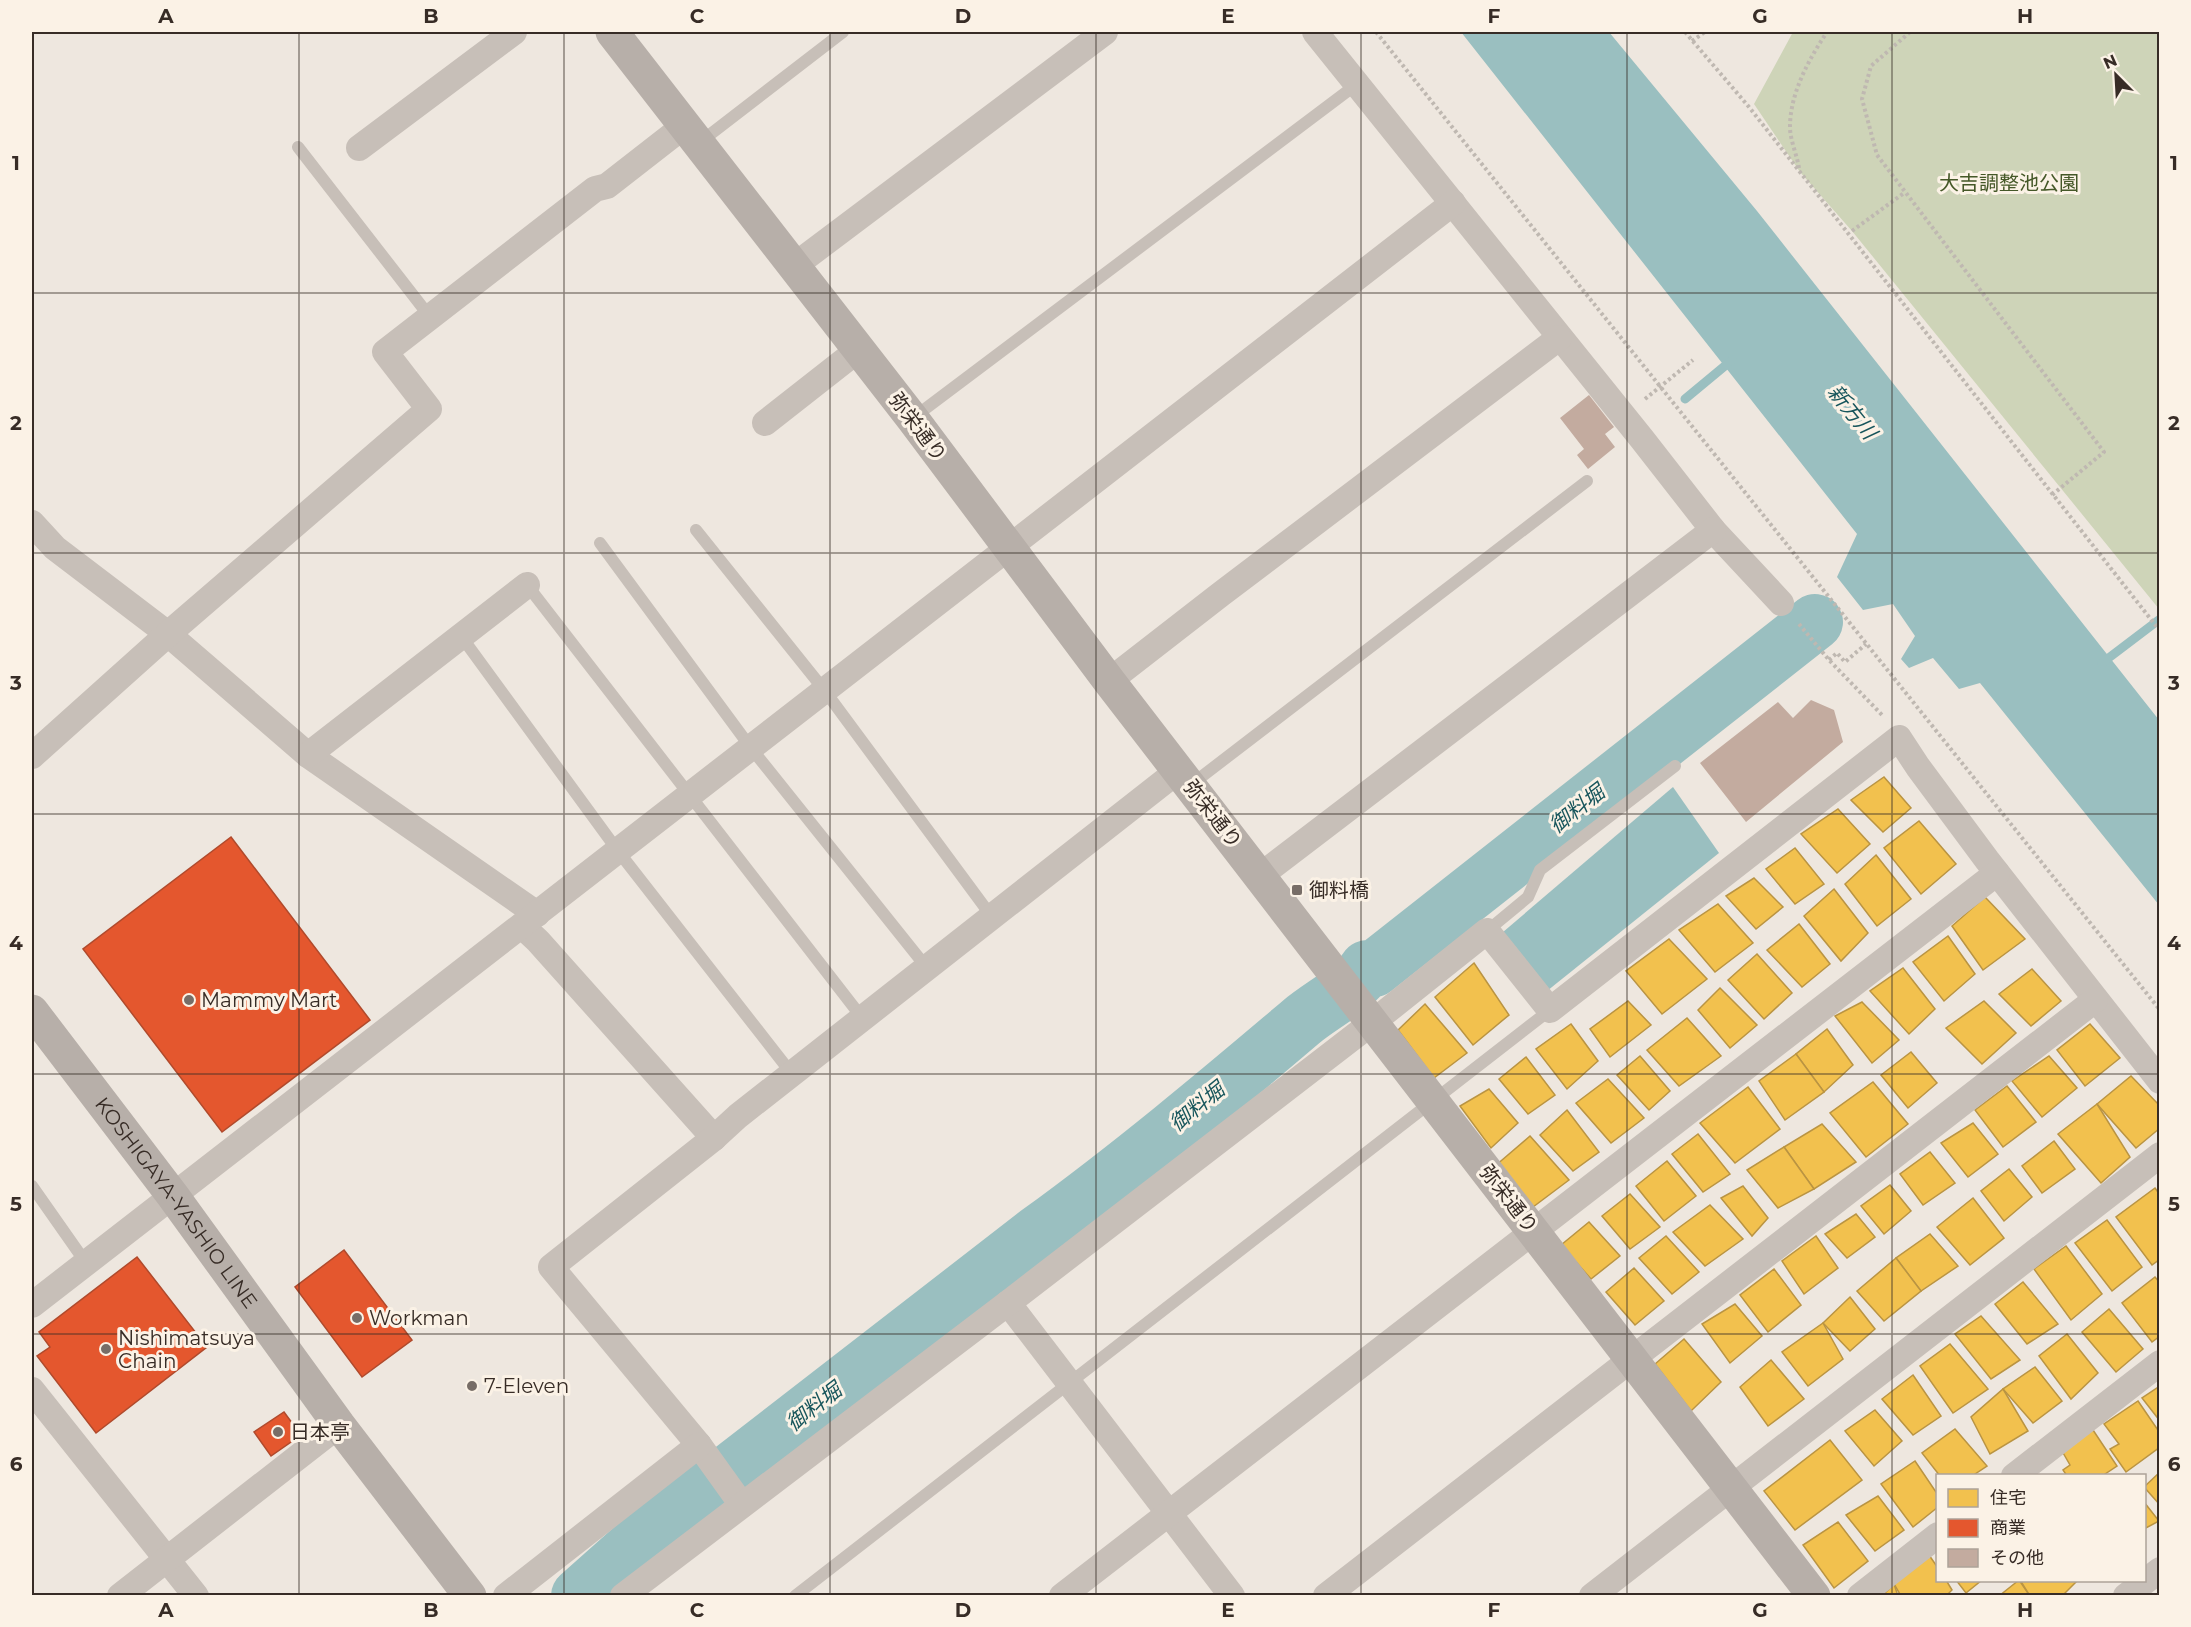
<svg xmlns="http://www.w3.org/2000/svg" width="2191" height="1627" font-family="Montserrat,'Noto Sans JP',sans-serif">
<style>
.green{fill:#ced4b8}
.water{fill:#9abfc0}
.homes{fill:#f2c14e;stroke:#ba9442;stroke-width:1.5}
.shops{fill:#e4572e;stroke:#b04a2c;stroke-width:1.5}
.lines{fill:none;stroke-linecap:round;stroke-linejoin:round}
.stream{stroke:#9abfc0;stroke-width:9}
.river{stroke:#9abfc0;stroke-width:56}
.building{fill:#c3ab9f}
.path{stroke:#bfb8b1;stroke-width:4;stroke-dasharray:3 3;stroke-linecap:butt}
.lane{stroke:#c7bfb8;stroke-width:12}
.street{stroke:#c7bfb8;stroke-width:26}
.secondary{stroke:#b7afa9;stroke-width:33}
.grid{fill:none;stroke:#372c26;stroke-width:1.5;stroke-opacity:0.55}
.poi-dot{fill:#776d67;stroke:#fbf2e6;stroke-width:2}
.labels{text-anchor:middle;stroke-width:6;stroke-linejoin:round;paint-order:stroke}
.park-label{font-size:20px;fill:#455828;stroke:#fbf2e6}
.street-label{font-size:20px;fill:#372c26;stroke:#fbf2e6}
.poi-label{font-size:20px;fill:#372c26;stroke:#fbf2e6;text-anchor:start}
.water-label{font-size:21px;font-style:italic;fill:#18565c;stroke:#fbf2e6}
.neatline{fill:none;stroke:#372c26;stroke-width:2}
.grid-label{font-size:20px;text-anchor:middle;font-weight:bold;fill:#372c26}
</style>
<rect width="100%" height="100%" fill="#eee7df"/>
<polygon class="green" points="1793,32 2159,32 2159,609 1852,231 1800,172 1754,104"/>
<g class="water">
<polygon points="1461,32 1609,32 1757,211 2159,720 2159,905 1980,683 1959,689 1933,658 1909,668 1901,659 1915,636 1893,604 1863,610 1837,577 1857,534"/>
<polygon points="1673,787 1719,853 1542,995 1496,938"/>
</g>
<g class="homes">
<polygon points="1884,777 1911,808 1883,832 1851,800"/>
<polygon points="1838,809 1870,844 1837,873 1801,834"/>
<polygon points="1919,821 1956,864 1921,894 1884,848"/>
<polygon points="1795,848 1824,884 1795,904 1766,869"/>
<polygon points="1876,855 1911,899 1877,926 1845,884"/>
<polygon points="1754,878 1783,907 1756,929 1726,896"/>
<polygon points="1834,889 1868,933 1841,961 1804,916"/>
<polygon points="1985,897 2025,939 1983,970 1952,926"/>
<polygon points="1718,904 1753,943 1715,972 1679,930"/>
<polygon points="1799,924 1830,964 1802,987 1767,950"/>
<polygon points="1948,936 1975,974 1944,1001 1913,962"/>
<polygon points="1669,939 1707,979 1662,1014 1626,971"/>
<polygon points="1757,954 1792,993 1764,1019 1728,980"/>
<polygon points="1474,963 1509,1015 1473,1045 1435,997"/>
<polygon points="1903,968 1935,1009 1909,1034 1870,991"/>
<polygon points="2032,969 2061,1001 2031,1026 1999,994"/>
<polygon points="1720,988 1757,1025 1730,1048 1698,1010"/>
<polygon points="1628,1001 1651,1025 1610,1057 1590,1029"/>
<polygon points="1984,1001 2016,1033 1982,1064 1946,1028"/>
<polygon points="1862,1002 1899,1040 1872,1063 1835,1016"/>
<polygon points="1425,1004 1467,1053 1434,1078 1398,1030"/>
<polygon points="1687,1018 1721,1056 1679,1086 1647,1050"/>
<polygon points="1571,1024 1598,1061 1567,1089 1536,1049"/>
<polygon points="2090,1024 2120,1058 2085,1086 2057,1050"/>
<polygon points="1827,1029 1853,1065 1824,1092 1796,1054"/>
<polygon points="1911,1052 1937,1083 1908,1108 1881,1075"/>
<polygon points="1796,1054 1824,1092 1785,1120 1759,1081"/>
<polygon points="1640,1056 1670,1091 1649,1110 1617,1075"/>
<polygon points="2049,1056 2077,1088 2042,1117 2012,1081"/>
<polygon points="1526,1057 1555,1095 1528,1114 1499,1079"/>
<polygon points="2131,1076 2160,1106 2160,1128 2136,1148 2097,1104"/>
<polygon points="1608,1079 1644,1118 1611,1143 1576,1103"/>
<polygon points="1873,1082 1908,1124 1866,1157 1830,1113"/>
<polygon points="2007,1086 2036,1122 2003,1147 1975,1110"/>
<polygon points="1748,1087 1780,1129 1735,1163 1700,1123"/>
<polygon points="1489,1089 1518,1123 1491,1148 1460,1106"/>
<polygon points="2097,1104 2130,1157 2101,1183 2058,1134"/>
<polygon points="1567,1110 1599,1152 1573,1171 1540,1135"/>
<polygon points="1973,1123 1998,1154 1968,1177 1941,1143"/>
<polygon points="1822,1124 1856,1162 1814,1189 1784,1147"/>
<polygon points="1698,1134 1730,1174 1703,1192 1672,1154"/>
<polygon points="1530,1136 1569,1180 1529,1210 1495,1166"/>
<polygon points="2054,1141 2075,1169 2042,1193 2022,1166"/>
<polygon points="1784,1147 1814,1189 1778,1208 1747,1170"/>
<polygon points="1930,1152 1955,1183 1923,1205 1900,1174"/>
<polygon points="1667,1161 1696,1196 1664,1221 1636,1186"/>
<polygon points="2009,1169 2032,1197 2004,1221 1981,1191"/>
<polygon points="1890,1185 1911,1211 1884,1234 1861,1206"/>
<polygon points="1743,1186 1768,1218 1752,1236 1721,1198"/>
<polygon points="2155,1188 2160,1195 2160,1259 2152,1265 2116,1217"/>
<polygon points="1630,1194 1660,1227 1630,1249 1602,1216"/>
<polygon points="1973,1198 2004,1238 1970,1265 1937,1227"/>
<polygon points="1710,1205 1743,1239 1705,1266 1673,1232"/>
<polygon points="1856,1214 1875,1237 1847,1258 1825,1234"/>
<polygon points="2107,1220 2142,1267 2112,1291 2075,1243"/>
<polygon points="1589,1222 1620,1256 1591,1279 1561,1245"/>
<polygon points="1930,1234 1958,1266 1921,1291 1896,1258"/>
<polygon points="1666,1236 1699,1272 1672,1294 1639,1258"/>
<polygon points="1816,1236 1838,1268 1804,1294 1782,1261"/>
<polygon points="2066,1246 2102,1294 2071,1320 2034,1269"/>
<polygon points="1896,1258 1921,1291 1884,1321 1857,1291"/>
<polygon points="1634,1268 1664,1301 1635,1325 1606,1292"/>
<polygon points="1774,1269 1801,1305 1768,1332 1740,1295"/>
<polygon points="2155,1277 2160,1283 2160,1336 2152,1342 2122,1303"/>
<polygon points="2023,1282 2058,1324 2027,1344 1995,1304"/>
<polygon points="1850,1297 1875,1329 1850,1351 1823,1323"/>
<polygon points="1735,1304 1762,1336 1730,1363 1702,1324"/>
<polygon points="2109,1309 2143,1349 2116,1372 2082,1332"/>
<polygon points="1981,1316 2020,1360 1991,1379 1955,1334"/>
<polygon points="1823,1323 1843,1359 1808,1386 1782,1352"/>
<polygon points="2067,1334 2098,1373 2071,1399 2039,1356"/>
<polygon points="1684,1339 1721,1382 1691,1411 1655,1364"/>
<polygon points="1950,1344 1988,1389 1953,1413 1920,1366"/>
<polygon points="1771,1360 1804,1399 1768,1426 1740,1387"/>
<polygon points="2035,1367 2062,1401 2033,1423 2003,1389"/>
<polygon points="1913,1375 1941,1416 1913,1435 1882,1399"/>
<polygon points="2160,1386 2160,1421 2142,1398"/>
<polygon points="2003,1389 2028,1431 1990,1454 1971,1417"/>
<polygon points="2138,1401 2160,1433 2160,1447 2126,1472 2110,1449 2119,1444 2104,1424"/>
<polygon points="1875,1410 1902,1441 1874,1466 1845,1431"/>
<polygon points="1955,1429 1987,1466 1972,1476 1940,1476 1922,1453"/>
<polygon points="2093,1430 2117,1466 2102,1476 2067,1476 2063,1470 2070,1465 2062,1451"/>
<polygon points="1830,1440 1862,1480 1795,1530 1764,1491"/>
<polygon points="1915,1461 1938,1495 1938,1507 1913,1527 1881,1484"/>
<polygon points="2160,1472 2160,1505 2144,1487"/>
<polygon points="1878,1496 1904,1530 1875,1551 1846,1515"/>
<polygon points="2144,1502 2159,1521 2144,1529"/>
<polygon points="1838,1522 1868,1561 1834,1588 1803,1545"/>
<polygon points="1929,1555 1938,1568 1938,1580 1946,1580 1952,1590 1946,1596 1901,1596 1894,1584"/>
<polygon points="1956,1580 1982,1580 1966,1593"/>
<polygon points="2019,1580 2030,1596 1999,1596"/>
<polygon points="2020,1580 2078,1580 2062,1596 2030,1596"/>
<polygon points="1894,1584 1898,1596 1882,1596"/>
</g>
<g class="shops">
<polygon points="231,837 370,1020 222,1132 83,949"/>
<polygon points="344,1250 412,1340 362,1377 295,1287"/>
<polygon points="137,1257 207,1347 96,1433 37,1356 50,1347 39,1332"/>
<polygon points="284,1412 301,1435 271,1456 254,1432"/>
</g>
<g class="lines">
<g class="stream">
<polyline points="1685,399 1732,360"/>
<polyline points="2102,663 2160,619"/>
</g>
<path class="river" d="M579,1596L644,1538L1038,1233C1129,1167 1215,1095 1301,1022C1321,1005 1354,989 1367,968L1374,969L1815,622"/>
</g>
<g class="building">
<polygon points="1589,395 1614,427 1605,434 1615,447 1588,469 1577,455 1584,449 1560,418"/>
<polygon points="1811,700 1834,710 1843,742 1746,822 1700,763 1778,702 1793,718"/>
</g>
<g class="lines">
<g class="path">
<polyline points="1376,32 2160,1010"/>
<polyline points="1685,32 1749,107 2160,631"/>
<polyline points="1910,32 1871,66 1862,99 1877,155 2104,452 2052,495"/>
<polyline points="1692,41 1705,32"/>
<path d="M1799,168C1797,155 1790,140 1790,127C1790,93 1809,59 1827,32"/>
<polyline points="1852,231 1904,193"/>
<polyline points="1645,399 1693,360"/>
<polyline points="1799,624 1829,660 1883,716"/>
<polyline points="1829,660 1837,653 1845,662 1866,644"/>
</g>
<g class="lane">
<polyline points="699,143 843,32"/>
<polyline points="298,147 430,317"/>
<polyline points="913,418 1357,84"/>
<polyline points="696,530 825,691 992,917"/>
<polyline points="600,543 751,748 927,968"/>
<polyline points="527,585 863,1019"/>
<polyline points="461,636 618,851 792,1074"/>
<polyline points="1192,784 1587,481"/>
<polyline points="1487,931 1528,897 1540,870 1675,766"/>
<polyline points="32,1186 86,1263"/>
<polyline points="795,1596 1550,1010"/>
</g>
<g class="street">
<polyline points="1315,32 1642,439 1713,530 1781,603"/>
<polyline points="359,148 514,32"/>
<polyline points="794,266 1105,32"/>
<polyline points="765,423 858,350"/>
<polyline points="32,523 55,548 168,634 308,755 537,914"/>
<polyline points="1109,681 1221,594 1559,338"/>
<polyline points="308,755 527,585"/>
<polyline points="32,756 168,634 429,409 385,352 595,189 607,186 684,126"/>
<polyline points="1261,875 1713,530"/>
<polyline points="522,926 538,941 714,1138"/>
<polyline points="1008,1303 1232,1596"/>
<polyline points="32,1305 1453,203"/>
<polyline points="32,1390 196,1596"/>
<polyline points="2014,1476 2160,1363"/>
<polyline points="742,1505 699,1445 551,1267 714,1138 738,1116 1179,770"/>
<polyline points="120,1596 339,1425"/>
<polyline points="506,1596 699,1445"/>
<polyline points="623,1596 1008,1303 1373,1022 1487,931 1550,1010 1899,738 1918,767 1987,860 2160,1081"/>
<polyline points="1062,1596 1997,873"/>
<polyline points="1326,1596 2095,1000"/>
<polyline points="1592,1596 2160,1155"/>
<polyline points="1860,1596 1938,1535"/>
<polyline points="2126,1596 2160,1570"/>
</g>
<g class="secondary">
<polyline points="612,32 912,418 1109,681 1814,1596"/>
<path id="s1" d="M32,1011L173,1196L339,1425L470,1596"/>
</g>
</g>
<path class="grid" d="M299,32V1596M564,32V1596M830,32V1596M1096,32V1596M1361,32V1596M1627,32V1596M1892,32V1596M32,293H2160M32,553H2160M32,814H2160M32,1074H2160M32,1334H2160"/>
<g class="poi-dot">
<rect x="1291" y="884" width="12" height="12" rx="3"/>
<circle cx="189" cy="1000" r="6"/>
<circle cx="357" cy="1318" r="6"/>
<circle cx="106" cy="1349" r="6"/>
<circle cx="472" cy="1386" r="6"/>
<circle cx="278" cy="1432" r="6"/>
</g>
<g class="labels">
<g class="park-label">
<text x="2009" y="190">大吉調整池公園</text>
</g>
<g class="street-label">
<text transform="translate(918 427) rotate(53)" y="7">弥栄通り</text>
<text transform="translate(1213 814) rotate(52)" y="7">弥栄通り</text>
<text transform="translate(1509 1199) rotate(52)" y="7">弥栄通り</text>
<text dy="7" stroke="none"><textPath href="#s1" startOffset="240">KOSHIGAYA-YASHIO LINE</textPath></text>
</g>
<g class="poi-label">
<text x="1309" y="897">御料橋</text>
<text x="201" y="1007">Mammy Mart</text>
<text x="369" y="1325">Workman</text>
<text x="118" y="1345">Nishimatsuya<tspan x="118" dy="23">Chain</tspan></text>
<text x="484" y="1393">7-Eleven</text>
<text x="290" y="1439">日本亭</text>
</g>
<g class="water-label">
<text transform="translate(1852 412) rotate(51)" y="7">新方川</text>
<text transform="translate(1577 809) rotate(-38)" y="7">御料堀</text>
<text transform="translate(1197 1107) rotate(-39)" y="7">御料堀</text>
<text transform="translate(814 1407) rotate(-38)" y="7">御料堀</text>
</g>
</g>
<rect width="2191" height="1627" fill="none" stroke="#fbf2e6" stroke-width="66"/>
<rect x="1936" y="1474" width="210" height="108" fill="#fbf2e6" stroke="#ada399" stroke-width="1.5"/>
<rect x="1948" y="1489" width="30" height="18" fill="#f2c14e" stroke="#ada399" stroke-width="1.5"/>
<text x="1990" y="1504" font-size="18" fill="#372c26">住宅</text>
<rect x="1948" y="1519" width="30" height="18" fill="#e4572e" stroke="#ada399" stroke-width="1.5"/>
<text x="1990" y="1534" font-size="18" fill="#372c26">商業</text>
<rect x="1948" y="1549" width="30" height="18" fill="#c3ab9f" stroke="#ada399" stroke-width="1.5"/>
<text x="1990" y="1564" font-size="18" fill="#372c26">その他</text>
<g transform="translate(2116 75) rotate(336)" stroke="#fbf2e6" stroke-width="4.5" paint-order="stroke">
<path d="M0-4.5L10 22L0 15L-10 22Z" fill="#372c26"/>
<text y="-9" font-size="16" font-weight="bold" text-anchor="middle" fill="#372c26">N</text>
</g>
<rect x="33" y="33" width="2125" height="1561" class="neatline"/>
<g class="grid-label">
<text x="166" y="23">A</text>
<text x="431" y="23">B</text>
<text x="697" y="23">C</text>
<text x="963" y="23">D</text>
<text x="1228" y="23">E</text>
<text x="1494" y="23">F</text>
<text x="1760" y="23">G</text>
<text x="2025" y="23">H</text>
<text x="16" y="170">1</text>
<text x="2174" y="170">1</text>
<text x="16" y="430">2</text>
<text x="2174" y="430">2</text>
<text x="16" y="690">3</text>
<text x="2174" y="690">3</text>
<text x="16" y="950">4</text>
<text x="2174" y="950">4</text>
<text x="16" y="1211">5</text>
<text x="2174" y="1211">5</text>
<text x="16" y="1471">6</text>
<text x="2174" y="1471">6</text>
<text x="166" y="1617">A</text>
<text x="431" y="1617">B</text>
<text x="697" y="1617">C</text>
<text x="963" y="1617">D</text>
<text x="1228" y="1617">E</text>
<text x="1494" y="1617">F</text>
<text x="1760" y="1617">G</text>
<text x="2025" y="1617">H</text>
</g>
</svg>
